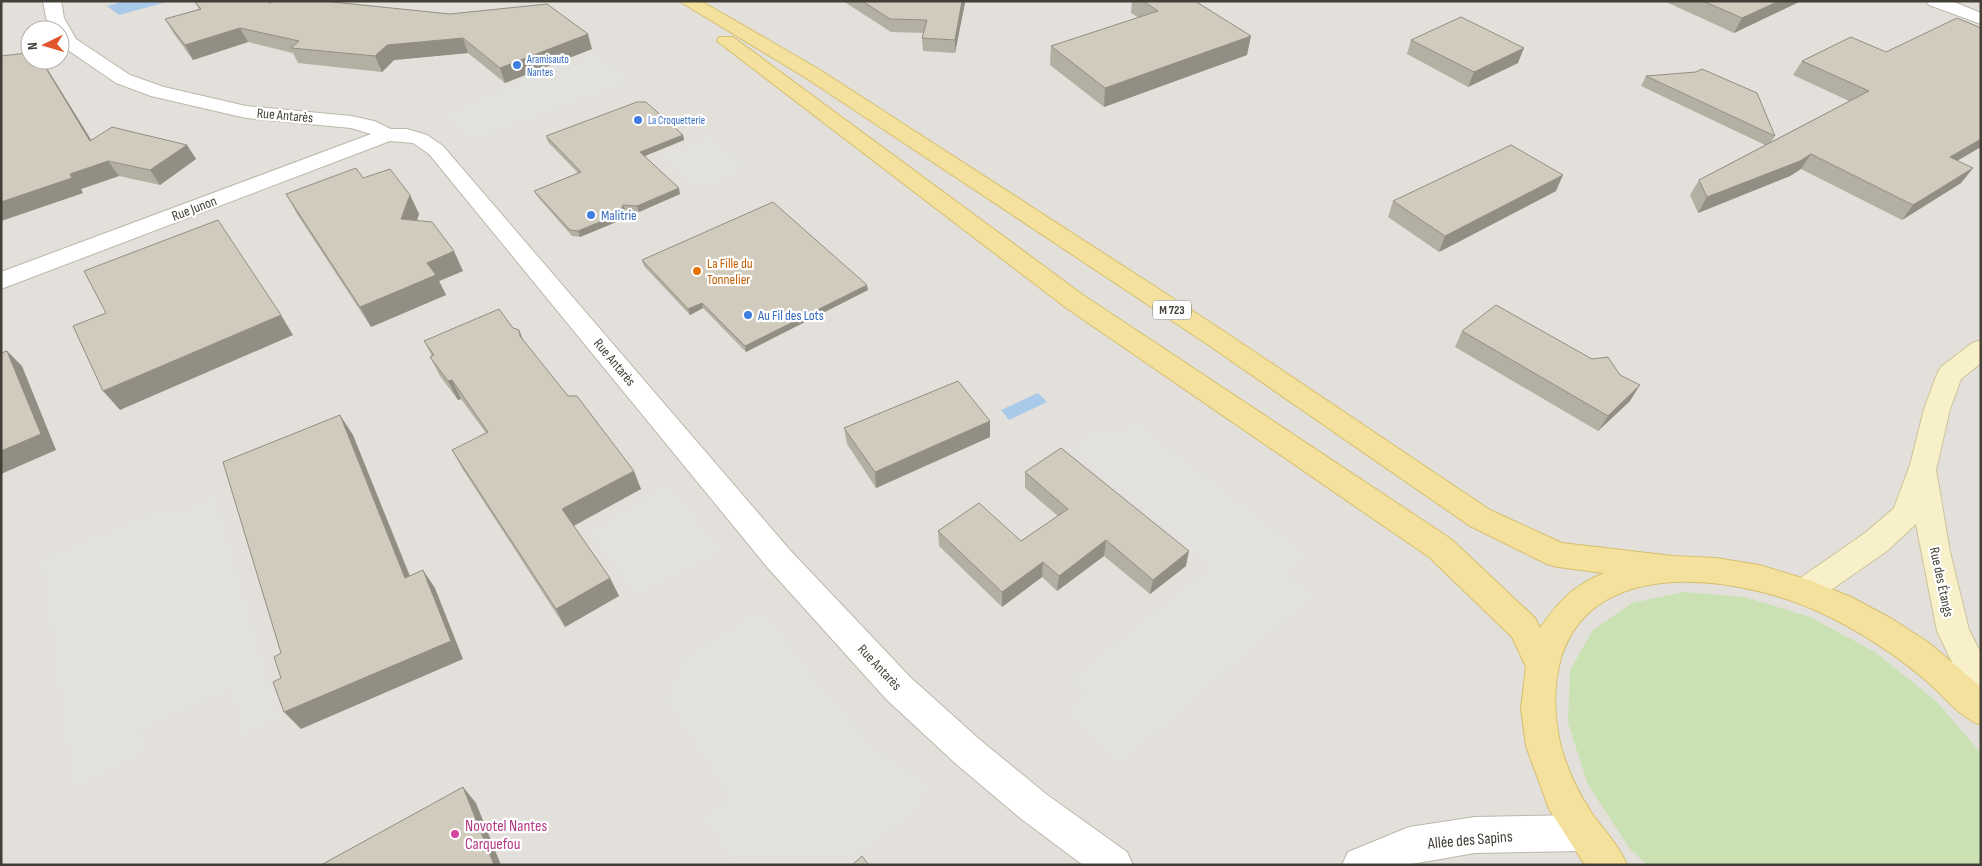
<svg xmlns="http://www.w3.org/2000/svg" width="1982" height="866" font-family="'Sofia Sans Condensed',sans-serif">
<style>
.industrial{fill:#e3e0db;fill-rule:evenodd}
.green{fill:#c9e1b3}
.parking{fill:#e3e1de}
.water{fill:#a9c9e8}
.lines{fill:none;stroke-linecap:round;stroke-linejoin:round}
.minor-casing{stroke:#bbb7aa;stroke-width:2}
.secondary-casing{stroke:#ccc39a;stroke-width:2}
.primary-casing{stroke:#d6bf6f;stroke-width:2}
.minor{fill:#fff;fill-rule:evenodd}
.secondary{fill:#f8f0c9;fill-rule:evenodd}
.primary{fill:#f3e19d;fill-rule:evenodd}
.wall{fill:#b4afa3}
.shaded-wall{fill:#928e84}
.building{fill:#d1cbbd;stroke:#928e84}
.shop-dot{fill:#3f7fe0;stroke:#fff;stroke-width:2}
.food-dot{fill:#e8710a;stroke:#fff;stroke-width:2}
.hotel-dot{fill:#d1479c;stroke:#fff;stroke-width:2}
.labels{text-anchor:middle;stroke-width:4.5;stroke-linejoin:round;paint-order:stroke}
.far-shop-label{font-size:11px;fill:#366cbe;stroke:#fff;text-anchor:start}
.shield{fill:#fff;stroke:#7b7972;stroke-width:1}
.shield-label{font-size:12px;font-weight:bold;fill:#433f36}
.street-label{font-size:14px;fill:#433f36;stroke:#fff}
.shop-label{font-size:14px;fill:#366cbe;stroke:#fff;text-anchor:start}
.food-label{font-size:14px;fill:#c56008;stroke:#fff;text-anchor:start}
.near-hotel-label{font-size:16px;fill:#b23c85;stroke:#fff;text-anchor:start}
.near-street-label{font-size:16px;fill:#433f36;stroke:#fff}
</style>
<rect width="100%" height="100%" fill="#f1efe6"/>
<path class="industrial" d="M1,1H1981V865H1ZM30,30H60V60H30Z"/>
<polygon class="green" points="1684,592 1745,597 1810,617 1875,652 1936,701 1981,753 1981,865 1647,865 1630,849 1588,785 1568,723 1570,670 1593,630 1632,603"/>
<g class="parking">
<polygon points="597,51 636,82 471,144 451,126 436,118 498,88"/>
<polygon points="714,133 753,170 698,193 659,154"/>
<polygon points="1136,418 1313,555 1292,574 1318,596 1120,769 1063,711 1082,695 1066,679 1206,566 1065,448 1103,422 1115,432"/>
<polygon points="670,480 728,553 634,599 584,531"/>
<polygon points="217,492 282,719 241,739 229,693 143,733 147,756 71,793 38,557 165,505 167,513"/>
<polygon points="763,605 833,696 879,747 931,784 917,815 849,865 733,865 698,818 725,798 663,701 681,655"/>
</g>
<g class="water">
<polygon points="125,1 170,1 119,15 107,6"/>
<polygon points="1038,393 1047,402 1009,420 1001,410"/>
</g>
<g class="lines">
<g class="minor-casing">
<g id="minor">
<polygon points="43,1 61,1 64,18 76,39 130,75 164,87 246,106 351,116 374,121 391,129 407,129 427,135 443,146 789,549 910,677 979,739 1046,794 1127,852 1133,865 1083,865 1020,818 955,763 886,699 767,567 429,154 413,143 390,141 1,289 1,272 371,134 351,128 246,118 151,96 116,83 62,46 60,42 60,30 53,30 46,18"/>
<polygon points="1926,1 1952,1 1981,13 1981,24 1929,5"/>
<polygon points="1583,815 1596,820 1601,833 1596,846 1583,851 1475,853 1406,865 1342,865 1348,852 1409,827 1475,817"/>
</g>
</g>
<g class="secondary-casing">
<polygon id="secondary" points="1981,340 1981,363 1961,379 1950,409 1936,470 1950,552 1969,630 1981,653 1981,702 1969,698 1937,631 1916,524 1887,551 1815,601 1804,605 1793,601 1788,592 1793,583 1865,533 1894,508 1910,465 1924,409 1937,374 1941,367 1972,343"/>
</g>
<g class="primary-casing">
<path id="primary" d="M679,1H701L820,70L1219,328L1490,510L1562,543L1673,556L1716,558L1759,565L1812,581L1853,598L1892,619L1929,643L1981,687V725C1958,717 1942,693 1923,678C1895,654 1865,635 1832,618C1755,578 1595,548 1561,658C1553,686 1554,718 1561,747C1568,772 1579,794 1593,815C1605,831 1619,846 1627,865H1585L1549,809L1526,746L1521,708L1526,667L1512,637L1429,557L1065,307L717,41L719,37H733L1083,295L1451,539L1535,618L1540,628C1559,601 1573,586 1604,573L1558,567L1547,564L1470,526L1201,340L806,78Z"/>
</g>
<use href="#minor" class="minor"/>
<use href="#secondary" class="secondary"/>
<use href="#primary" class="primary"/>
</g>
<g class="wall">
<polygon points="194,1 269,3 592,49 505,83 468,53 394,60 382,72 298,63 293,53 248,42 193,60 174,34 165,19 199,9"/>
<polygon points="843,1 965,1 955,53 923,51 922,38 924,33 891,32"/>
<polygon points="1132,1 1195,1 1247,55 1104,107 1050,65 1051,46 1139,18 1131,13"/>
<polygon points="1664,1 1801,1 1734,33"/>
<polygon points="1851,37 1958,161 1973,168 1961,183 1902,220 1801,169 1790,176 1698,213 1690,195 1699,180 1765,145 1641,86 1646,76 1775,136 1771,142 1849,101 1793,75 1802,61"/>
<polygon points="1411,40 1518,63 1468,87 1407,54"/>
<polygon points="48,70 91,140 187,145 196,159 160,185 119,176 81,189 83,193 1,221"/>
<polygon points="683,135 684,140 645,156 680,194 639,212 625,210 621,220 580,237 572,236 537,196 534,191 578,173 548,142 546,136"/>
<polygon points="363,178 410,195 419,214 417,221 463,271 439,281 446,295 371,327 297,214 286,194"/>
<polygon points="1556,191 1439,252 1388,217 1393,201"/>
<polygon points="642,260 868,290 746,352 703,308 690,315 644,266"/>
<polygon points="1462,331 1620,375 1630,401 1598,431 1455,347"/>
<polygon points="424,341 524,342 641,489 574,526 610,578 619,596 565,627 462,468 452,450 486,433 461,399 458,400 440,376 430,357 432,356"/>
<polygon points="844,428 990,437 876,488 847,444"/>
<polygon points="1025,472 1186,566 1150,594 1104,556 1057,591 1042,577 1002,607 939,546 938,531 1021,541 1058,516 1025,488"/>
</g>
<g class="shaded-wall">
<polygon points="962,1 965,1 965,3 955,53 955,40"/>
<polygon points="1779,1 1801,1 1734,33 1742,18"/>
<polygon points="240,28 248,42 193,60 185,45"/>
<polygon points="588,34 592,49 505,83 500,68"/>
<polygon points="1251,36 1247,55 1104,107 1105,88"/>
<polygon points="463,38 468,53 394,60 382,72 375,56 387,45"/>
<polygon points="1524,48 1518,63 1468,87 1474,72"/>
<polygon points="41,60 48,70 101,156 90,141"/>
<polygon points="683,135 684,140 642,157 640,152"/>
<polygon points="1981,139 1981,147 1938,172 1950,157"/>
<polygon points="187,145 196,159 160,185 150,170"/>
<polygon points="1811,154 1801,169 1790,176 1698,213 1707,197"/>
<polygon points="108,161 119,176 81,189 83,193 1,221 1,202 70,174"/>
<polygon points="1973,168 1961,183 1902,220 1913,205"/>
<polygon points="1563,175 1556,191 1439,252 1445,236"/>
<polygon points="679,188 680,194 639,212 637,206"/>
<polygon points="410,195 419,214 411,238 401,219"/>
<polygon points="623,205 625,210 621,220 580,237 578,231"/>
<polygon points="454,251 463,271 439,281 446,295 371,327 360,307 427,263"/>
<polygon points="867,285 868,290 746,352 745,346"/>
<polygon points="702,303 703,308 690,315 688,309"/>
<polygon points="281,315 293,335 120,410 103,391"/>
<polygon points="519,330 527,349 520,336"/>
<polygon points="7,351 22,366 56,450 1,474 1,451"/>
<polygon points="452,380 461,399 458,400 448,381"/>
<polygon points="1640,385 1630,401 1598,431 1608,416"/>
<polygon points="340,415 353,435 418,596 405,578"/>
<polygon points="990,421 990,437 876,488 875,472"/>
<polygon points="634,471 641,489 571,527 562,509"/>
<polygon points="1106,540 1104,556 1057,591 1059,576"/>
<polygon points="1189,551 1186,566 1150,594 1153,580"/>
<polygon points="1043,562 1042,577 1002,607 1002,592"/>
<polygon points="423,570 435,588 463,659 301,729 284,712"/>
<polygon points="610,578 619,596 565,627 556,609"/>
<polygon points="463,787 476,803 501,865 494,865"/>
</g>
<g class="building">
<polygon points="194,1 268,1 269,3 274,1 323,1 450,14 547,4 588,34 500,68 463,38 387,45 375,56 291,48 299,41 240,28 185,45 165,19 201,9"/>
<polygon points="862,1 962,1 955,40 922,38 927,20 890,19"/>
<polygon points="1143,1 1195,1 1251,36 1105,88 1051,46 1158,11"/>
<polygon points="1703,1 1779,1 1742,18"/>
<polygon points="1461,17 1524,48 1474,72 1411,40"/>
<polygon points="1957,18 1981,28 1981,139 1950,157 1973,168 1913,205 1811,154 1800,161 1707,197 1699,180 1869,91 1802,61 1851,37 1886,52"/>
<polygon points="27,53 30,54 30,60 41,60 90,141 112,127 187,145 150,170 108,161 70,174 72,178 1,202 1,56"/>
<polygon points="1702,69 1757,93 1775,136 1646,76 1696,72"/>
<polygon points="637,102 646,102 683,135 640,152 679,188 637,206 623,205 619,214 578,231 570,230 534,191 581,172 546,136"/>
<polygon points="1511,145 1563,175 1445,236 1393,201"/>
<polygon points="356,168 363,178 390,169 410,195 401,219 432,222 454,251 427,263 436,275 360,307 286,194"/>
<polygon points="773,202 867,285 745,346 702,303 688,309 642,260"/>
<polygon points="218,220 281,315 103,391 73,326 106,313 84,271"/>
<polygon points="1496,305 1592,359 1608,357 1620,375 1640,385 1608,416 1462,331"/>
<polygon points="499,309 513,328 519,330 520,336 568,396 577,396 634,471 562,509 610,578 556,609 452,450 488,432 452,380 448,381 430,357 434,355 424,341"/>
<polygon points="7,351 41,434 1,451 1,353"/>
<polygon points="958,381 990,421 875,472 844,428"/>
<polygon points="340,415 405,578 423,570 451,641 284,712 273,682 281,678 274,657 281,653 223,462"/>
<polygon points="1061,448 1189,551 1153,580 1106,540 1059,576 1043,562 1002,592 938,531 979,503 1021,541 1068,509 1025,472"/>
<polygon points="463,787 494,865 321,865"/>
<polygon points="862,856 869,865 852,865"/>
</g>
<g class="shop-dot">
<circle cx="517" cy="65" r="5"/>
<circle cx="638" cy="120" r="5"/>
<circle cx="591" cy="215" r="5"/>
<circle cx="748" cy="315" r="5"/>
</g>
<circle class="food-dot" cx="697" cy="271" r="5"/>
<circle class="hotel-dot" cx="455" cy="834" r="5"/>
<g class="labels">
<g class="far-shop-label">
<text x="527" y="63">Aramisauto<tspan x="527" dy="13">Nantes</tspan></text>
<text x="648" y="124">La Croquetterie</text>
</g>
<rect class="shield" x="1153" y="300.5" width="38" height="19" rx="4"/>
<g class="shield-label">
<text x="1172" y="314">M 723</text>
</g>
<g class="street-label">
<text transform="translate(285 115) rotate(5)" y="5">Rue Antarès</text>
<text transform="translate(194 208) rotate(-21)" y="5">Rue Junon</text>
<text transform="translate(615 362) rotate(50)" y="5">Rue Antarès</text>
<text transform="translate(1942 582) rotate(78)" y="5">Rue des Étangs</text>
<text transform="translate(880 667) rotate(47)" y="5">Rue Antarès</text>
</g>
<g class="shop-label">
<text x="601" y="220">Malitrie</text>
<text x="758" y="320">Au Fil des Lots</text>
</g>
<g class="food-label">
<text x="707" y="268">La Fille du<tspan x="707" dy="16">Tonnelier</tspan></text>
</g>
<g class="near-hotel-label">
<text x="465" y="831">Novotel Nantes<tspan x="465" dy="18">Carquefou</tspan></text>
</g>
<g class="near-street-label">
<text transform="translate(1470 839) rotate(-5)" y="6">Allée des Sapins</text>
</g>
</g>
<rect width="1982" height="866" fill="none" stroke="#433f36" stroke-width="5"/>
<g transform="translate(45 45) rotate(265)"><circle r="24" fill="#ffffff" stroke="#b4b2af"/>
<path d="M0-4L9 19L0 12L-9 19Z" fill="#e2552c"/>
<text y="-8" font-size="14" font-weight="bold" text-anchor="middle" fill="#433f36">N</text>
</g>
</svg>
